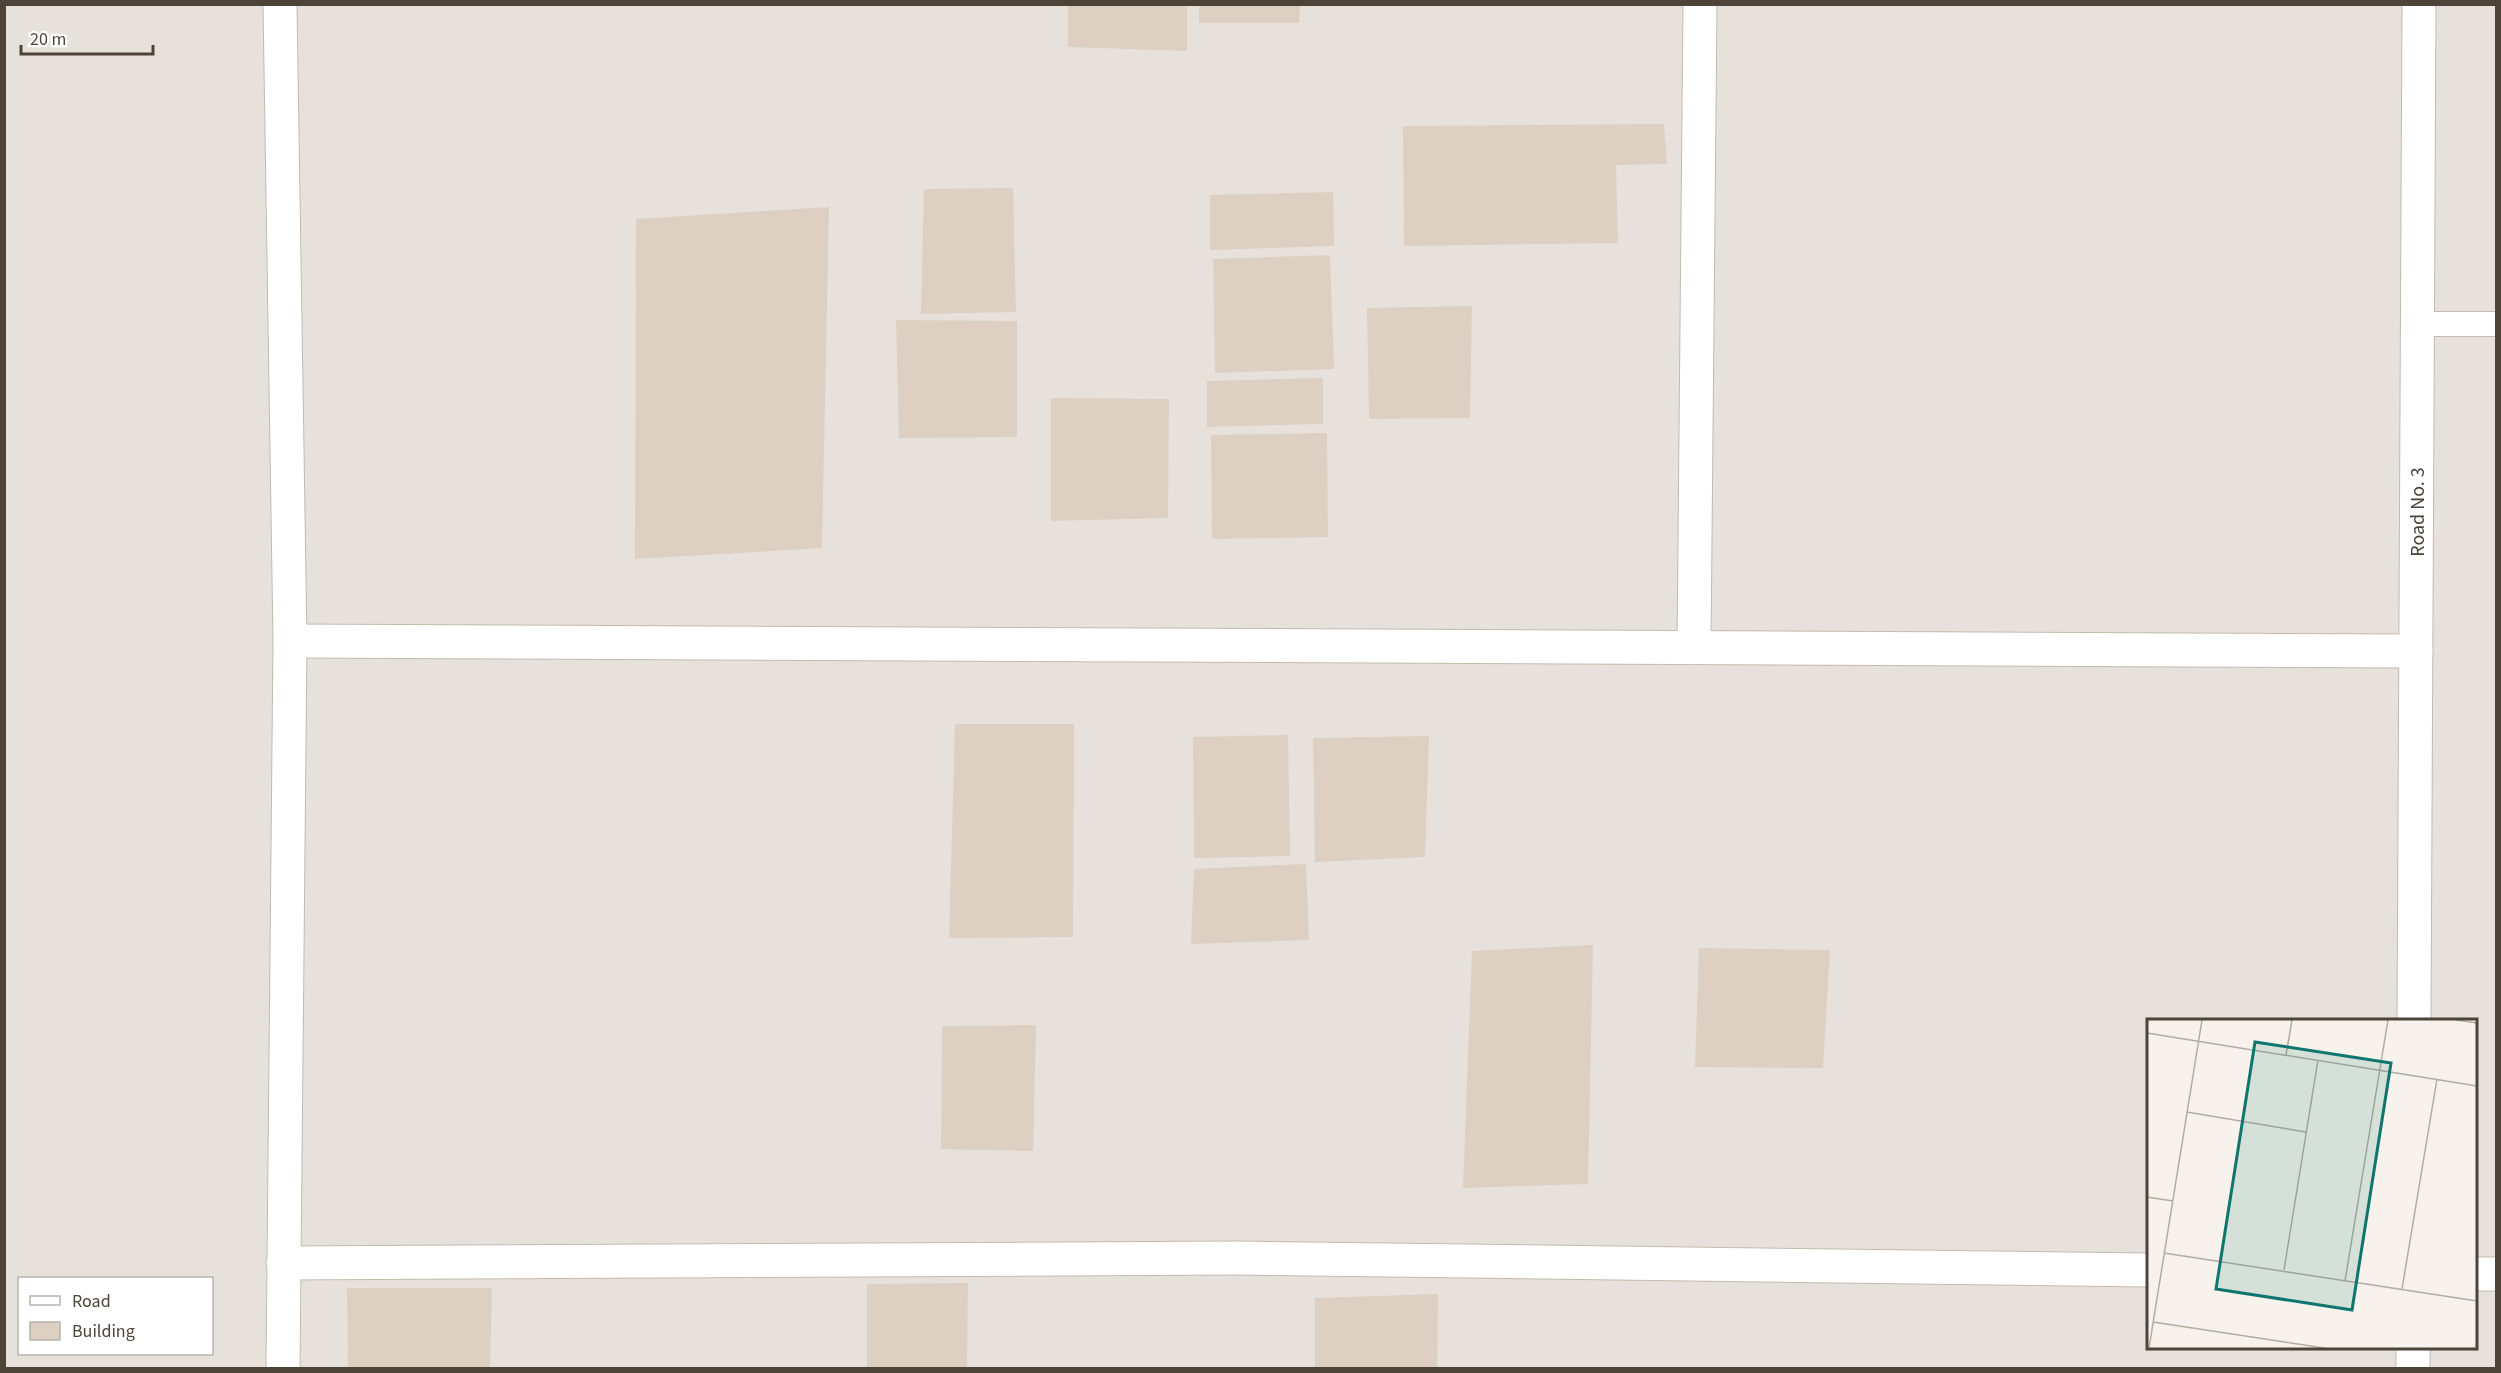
<svg xmlns="http://www.w3.org/2000/svg" width="2501" height="1373" font-family="'Source Sans 3',sans-serif">
<style>
.industrial{fill:#e7e1dc;fill-rule:evenodd}
.building{fill:#ddd0c2}
.lines{fill:none;stroke-linecap:round;stroke-linejoin:round}
.service-casing{stroke:#c4baac;stroke-width:26}
.minor-casing{stroke:#c4baac;stroke-width:35}
.service{stroke:#fff;stroke-width:24}
.minor{stroke:#fff;stroke-width:33}
.labels{text-anchor:middle;stroke-width:6;stroke-linejoin:round;paint-order:stroke}
.street-label{font-size:20px;fill:#4d4337;stroke:#fff}
.inset-road{fill:none;stroke:#b3aca3;stroke-width:1.5}
.view{fill:#0f766e;fill-opacity:0.15;stroke:#0f766e;stroke-width:3}
.inset-edge{fill:none;stroke:#4d4337;stroke-width:3}
</style>
<rect width="100%" height="100%" fill="#f7f2eb"/>
<path class="industrial" d="M5,5H2496V1368H5ZM2148,1020H2476V1348H2148ZM20,1278H212V1354H20Z"/>
<g class="building">
<polygon points="1068,4 1187,4 1187,51 1068,47"/>
<polygon points="1199,4 1300,4 1299,23 1199,23"/>
<polygon points="1664,124 1667,164 1616,165 1618,243 1404,246 1403,126"/>
<polygon points="1013,188 1016,312 921,314 924,189"/>
<polygon points="1333,192 1334,246 1210,250 1210,195"/>
<polygon points="829,207 822,548 635,559 636,219"/>
<polygon points="1330,255 1334,369 1215,373 1213,259"/>
<polygon points="1472,306 1470,418 1369,419 1367,308"/>
<polygon points="896,320 1017,321 1017,437 899,438"/>
<polygon points="1323,378 1323,424 1207,427 1207,381"/>
<polygon points="1051,398 1169,399 1168,518 1051,521"/>
<polygon points="1327,433 1328,537 1212,539 1211,435"/>
<polygon points="955,724 1074,724 1073,937 949,938"/>
<polygon points="1288,735 1290,856 1194,858 1193,737"/>
<polygon points="1429,736 1425,857 1315,862 1313,738"/>
<polygon points="1306,864 1309,940 1191,944 1194,869"/>
<polygon points="1593,945 1588,1184 1463,1188 1472,951"/>
<polygon points="1699,948 1830,950 1823,1068 1695,1067"/>
<polygon points="1036,1025 1033,1151 941,1149 942,1026"/>
<polygon points="968,1283 967,1368 867,1368 867,1284"/>
<polygon points="347,1288 492,1288 490,1368 348,1368"/>
<polygon points="1438,1294 1437,1368 1315,1368 1315,1298"/>
</g>
<g class="lines">
<g class="service-casing">
<polyline id="service" points="2418,324 2496,324"/>
</g>
<g class="minor-casing">
<g id="minor">
<polyline points="280,4 290,641 283,1368"/>
<polyline points="290,641 2416,651"/>
<polyline points="1694,647 1700,4"/>
<polyline points="2414,1020 2419,4"/>
<polyline points="283,1263 1237,1258 2148,1270"/>
<polyline points="2476,1274 2496,1274"/>
<polyline points="2413,1348 2413,1368"/>
</g>
</g>
<use href="#service" class="service"/>
<use href="#minor" class="minor"/>
</g>
<g class="labels">
<g class="street-label">
<text transform="translate(2417 512) rotate(-90)" y="7">Road No. 3</text>
</g>
</g>
<g transform="translate(2147 1019)">
<rect width="330" height="330" fill="#f7f2eb"/>
<path class="inset-road" d="M309,1L330,4M0,14L330,67M139,36L145,1M40,93L159,113M0,178L26,182M17,234L330,282M137,251L171,41M198,262L241,1M255,270L290,60M6,303L177,329M2,329L55,1"/>
<path class="view" d="M108,23L244,44L205,291L69,270Z"/>
<rect width="330" height="330" class="inset-edge"/>
</g>
<rect width="2501" height="1373" fill="none" stroke="#4d4337" stroke-width="12"/>
<rect x="18" y="1277" width="195" height="78" fill="#ffffff" stroke="#b8b4af" stroke-width="1.5"/>
<rect x="30" y="1296" width="30" height="9" fill="#ffffff" stroke="#b8b4af" stroke-width="1.5"/>
<text x="72" y="1307" font-size="18" fill="#4d4337">Road</text>
<rect x="30" y="1322" width="30" height="18" fill="#ddd0c2" stroke="#b8b4af" stroke-width="1.5"/>
<text x="72" y="1337" font-size="18" fill="#4d4337">Building</text>
<path d="M21 45v9h132v-9" fill="none" stroke="#4d4337" stroke-width="3"/>
<text x="30" y="45" font-size="18" fill="#4d4337" stroke="#ffffff" stroke-width="4.5" paint-order="stroke">20 m</text>
</svg>
